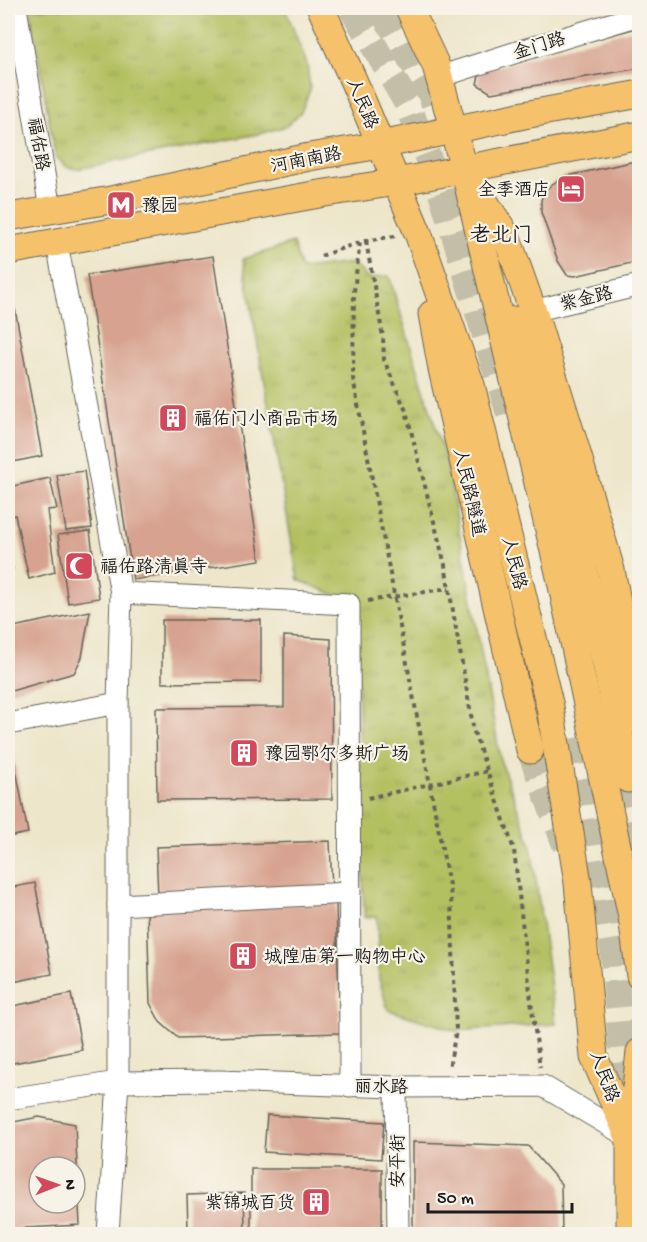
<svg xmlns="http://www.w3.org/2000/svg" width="647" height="1242" font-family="'Gochi Hand','LXGW WenKai TC',sans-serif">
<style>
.park{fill:url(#park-tufts);stroke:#686e3e;stroke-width:1.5}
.building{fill:#d7a28f;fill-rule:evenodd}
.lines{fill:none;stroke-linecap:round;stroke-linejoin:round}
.major-tunnel{stroke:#c3bea7;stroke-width:27;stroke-dasharray:27 14;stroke-linecap:butt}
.minor-casing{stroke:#656359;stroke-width:23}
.major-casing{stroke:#656359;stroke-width:29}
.path{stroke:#656359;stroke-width:4;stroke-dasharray:4.5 4.5;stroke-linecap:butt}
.minor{stroke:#fff;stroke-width:21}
.major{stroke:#f5c16b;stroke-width:27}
.labels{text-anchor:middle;stroke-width:4.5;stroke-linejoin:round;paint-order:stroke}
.street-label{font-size:18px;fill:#1c1c1c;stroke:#f7f3e8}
.poi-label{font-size:18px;fill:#1c1c1c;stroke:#f7f3e8;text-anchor:start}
.quarter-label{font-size:21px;fill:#1c1c1c;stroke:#f7f3e8}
</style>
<defs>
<pattern id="park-tufts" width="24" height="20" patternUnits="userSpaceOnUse" patternTransform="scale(1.5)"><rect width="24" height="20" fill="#b3c061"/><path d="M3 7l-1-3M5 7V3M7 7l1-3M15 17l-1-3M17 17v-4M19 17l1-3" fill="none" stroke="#99a454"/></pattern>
</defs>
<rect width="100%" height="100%" fill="#f7f3e8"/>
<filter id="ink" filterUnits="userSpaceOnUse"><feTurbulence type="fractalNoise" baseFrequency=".0167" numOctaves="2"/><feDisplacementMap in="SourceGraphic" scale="12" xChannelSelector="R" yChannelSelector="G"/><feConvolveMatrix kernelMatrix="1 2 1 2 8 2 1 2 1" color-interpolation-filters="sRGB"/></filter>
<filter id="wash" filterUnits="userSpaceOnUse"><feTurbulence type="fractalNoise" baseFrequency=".008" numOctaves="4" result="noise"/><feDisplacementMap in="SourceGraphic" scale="24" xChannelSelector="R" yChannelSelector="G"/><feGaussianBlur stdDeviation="1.35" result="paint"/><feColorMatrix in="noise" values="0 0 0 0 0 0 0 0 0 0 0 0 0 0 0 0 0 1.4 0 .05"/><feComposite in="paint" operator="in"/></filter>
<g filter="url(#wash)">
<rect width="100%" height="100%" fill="#ede6ca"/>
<g class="park">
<polygon points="30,8 285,8 307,64 310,90 301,112 286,126 263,133 78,169 66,167 55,156"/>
<polygon points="293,243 301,269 353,263 368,278 389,276 447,464 501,762 531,845 556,1024 456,1031 388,1010 379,979 377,917 364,917 356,603 298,580 243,259"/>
</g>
<g id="blocks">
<g class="building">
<polygon points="640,27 640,68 491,93 477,84 480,71"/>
<polygon points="640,160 640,261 575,276 567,275 558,261 541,212 541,200 544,192 551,185 563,177"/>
<polygon points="213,256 260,560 133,580 87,275"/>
<polygon points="15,309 42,456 8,463 8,310"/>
<polygon points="84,471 92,528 66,531 57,475"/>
<polygon points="50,478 57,509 47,510 55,572 29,579 15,515 8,517 8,487"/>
<polygon points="90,531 99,598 68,603 58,535"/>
<polygon points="8,550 13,569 8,571"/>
<polygon points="90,611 82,657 74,673 11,691 8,675 8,628"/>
<polygon points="162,620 261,620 261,682 162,683"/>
<polygon points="284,636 331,639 332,799 157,800 156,708 284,707"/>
<polygon points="13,754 28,833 8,837 8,755"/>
<polygon points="330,841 332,890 158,896 156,847"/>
<polygon points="35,883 52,974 8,983 8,888"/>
<polygon points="336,903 340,1033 178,1038 160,1022 150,1003 147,909"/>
<polygon points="71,994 82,1050 8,1064 8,1007"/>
<polygon points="267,1115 384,1122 381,1159 264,1152"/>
<path d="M39,1117L75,1124L80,1225L8,1229V1123ZM39,1167H75V1203H39Z"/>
<polygon points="413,1142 528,1146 561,1184 562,1234 413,1234"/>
<rect x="251" y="1169" width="131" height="65"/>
<polygon points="244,1193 245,1227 188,1229 187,1195"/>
</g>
</g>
</g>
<g filter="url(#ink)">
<use href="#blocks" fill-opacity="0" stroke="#656359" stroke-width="1.5"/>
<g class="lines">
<g class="major-tunnel">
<polyline points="352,8 407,103 444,200 513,425"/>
<polyline points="381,8 430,92 441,122"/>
<polyline points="582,737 613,948 624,1073 624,1110"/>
<polyline points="530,750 566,846"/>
<polyline points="628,779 640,860"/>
</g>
<g class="minor-casing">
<g id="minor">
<polyline points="16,8 50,209"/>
<polyline points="439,77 517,52 640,15"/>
<polyline points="57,243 121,593 118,703 118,1082 108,1234"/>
<polyline points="533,311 640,285"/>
<polyline points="121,593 349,604 350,1086"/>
<polyline points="8,724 118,703"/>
<polyline points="118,905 350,893"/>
<polyline points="396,1087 398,1234"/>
<polyline points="8,1099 118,1082 219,1081 396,1087 543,1086 635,1141"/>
</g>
</g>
<g class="major-casing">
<g id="major">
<polyline points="321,8 358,91 418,233 471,385 550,707 578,883 594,1057 630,1139"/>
<polyline points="409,8 436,66 464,168 561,581 632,917 640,976"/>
<polyline points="475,187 506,235 533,311 577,453 611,570 640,721"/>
<polyline points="8,217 111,200 309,157 381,145 524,115 640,94"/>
<polyline points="8,251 319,194 397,182 640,135"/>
<polyline points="432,314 442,369 530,750"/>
<polyline points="515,320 539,389 607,667 628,779"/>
<polyline points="630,1234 630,1139 640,1052"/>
</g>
</g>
<g class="path">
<polyline points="395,236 360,242 354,291 353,378 451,896 456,1031 449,1068"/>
<polyline points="366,241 383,337 384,360 406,411 445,565 474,732 514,850 531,1001 540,1067"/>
<polyline points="321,256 360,242"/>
<polyline points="368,601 449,588"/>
<polyline points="368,798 488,771"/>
</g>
<use href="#minor" class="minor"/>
<use href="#major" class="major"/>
</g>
</g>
<defs>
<g id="hotel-square" transform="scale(1.5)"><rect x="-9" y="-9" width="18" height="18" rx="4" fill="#d1495b" stroke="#f7f3e8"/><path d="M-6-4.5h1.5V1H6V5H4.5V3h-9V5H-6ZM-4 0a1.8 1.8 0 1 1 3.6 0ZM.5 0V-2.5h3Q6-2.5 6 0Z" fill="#fff"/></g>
<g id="metro-square" transform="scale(1.5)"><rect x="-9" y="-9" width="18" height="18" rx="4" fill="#d1495b" stroke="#f7f3e8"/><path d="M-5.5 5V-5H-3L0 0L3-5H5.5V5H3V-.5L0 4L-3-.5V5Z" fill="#fff"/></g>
<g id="building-square" transform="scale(1.5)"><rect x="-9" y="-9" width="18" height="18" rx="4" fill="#d1495b" stroke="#f7f3e8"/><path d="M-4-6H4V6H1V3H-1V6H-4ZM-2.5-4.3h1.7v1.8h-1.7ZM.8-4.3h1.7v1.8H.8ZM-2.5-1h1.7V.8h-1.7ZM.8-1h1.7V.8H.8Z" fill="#fff"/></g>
<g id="mosque-square" transform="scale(1.5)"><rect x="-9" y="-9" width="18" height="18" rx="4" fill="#d1495b" stroke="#f7f3e8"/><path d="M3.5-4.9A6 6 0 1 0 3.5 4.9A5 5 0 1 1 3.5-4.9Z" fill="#fff"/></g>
</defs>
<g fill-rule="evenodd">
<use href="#hotel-square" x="571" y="189"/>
<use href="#metro-square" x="121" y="205"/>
<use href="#building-square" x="173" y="418"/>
<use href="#mosque-square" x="79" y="566"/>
<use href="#building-square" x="244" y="753"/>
<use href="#building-square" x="243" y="956"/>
<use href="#building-square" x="316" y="1202"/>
</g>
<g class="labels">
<g class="street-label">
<text transform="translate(539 45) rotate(-17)" y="6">金门路</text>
<text transform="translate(363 103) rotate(67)" y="6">人民路</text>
<text transform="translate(39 144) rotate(80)" y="6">福佑路</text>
<text transform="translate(306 159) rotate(-11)" y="6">河南南路</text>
<text transform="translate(586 298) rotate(-14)" y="6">紫金路</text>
<text transform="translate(470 492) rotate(77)" y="6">人民路隧道</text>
<text transform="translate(515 563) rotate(76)" y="6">人民路</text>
<text transform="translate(605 1076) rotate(70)" y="6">人民路</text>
<text transform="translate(381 1086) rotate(1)" y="6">丽水路</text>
<text transform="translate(397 1161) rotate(-90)" y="6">安平街</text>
</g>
<g class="poi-label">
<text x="550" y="195" text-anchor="end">全季酒店</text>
<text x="142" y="211">豫园</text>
<text x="194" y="424">福佑门小商品市场</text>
<text x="100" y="572">福佑路清真寺</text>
<text x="265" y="759">豫园鄂尔多斯广场</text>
<text x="264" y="962">城隍庙第一购物中心</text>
<text x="295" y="1208" text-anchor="end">紫锦城百货</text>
</g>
<g class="quarter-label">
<text x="501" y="241">老北门</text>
</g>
</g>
<rect width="647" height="1242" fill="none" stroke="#f7f3e8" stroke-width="30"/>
<g transform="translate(57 1185) rotate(89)"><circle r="28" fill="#f7f3e8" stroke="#9f9d96" stroke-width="1.5"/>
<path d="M0-4.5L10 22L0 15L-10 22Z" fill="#d1495b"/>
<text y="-9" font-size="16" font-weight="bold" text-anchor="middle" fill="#1c1c1c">N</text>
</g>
<path d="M428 1203v9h144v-9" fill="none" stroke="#1c1c1c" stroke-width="3"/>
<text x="437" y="1203" font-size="18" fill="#1c1c1c" stroke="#f7f3e8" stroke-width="4.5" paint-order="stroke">50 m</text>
</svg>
